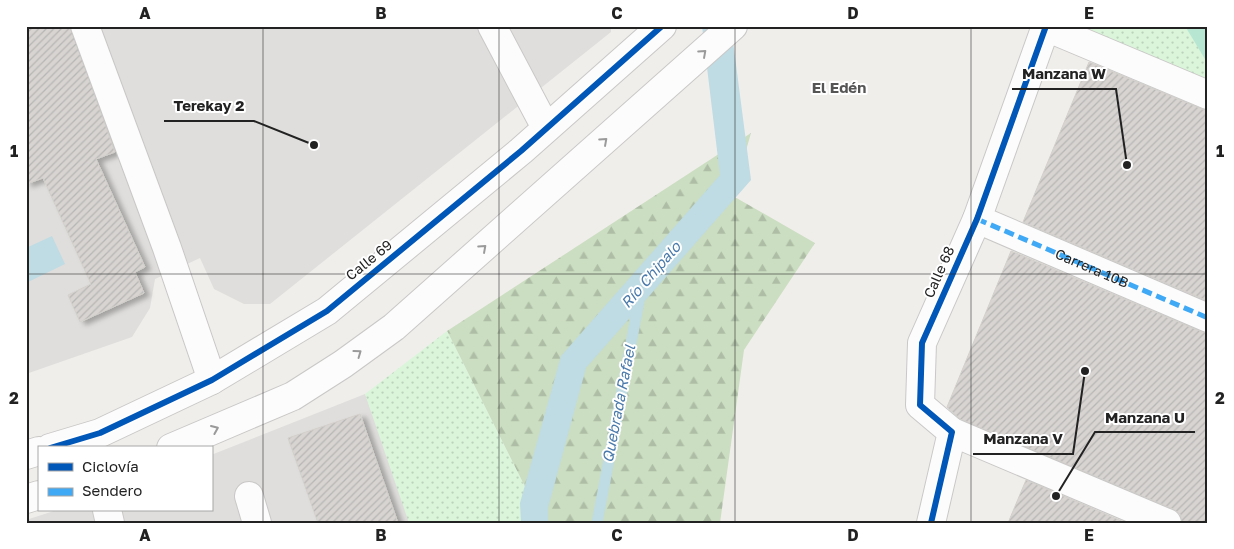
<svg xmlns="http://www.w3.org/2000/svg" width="1234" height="549" font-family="'Golos Text',sans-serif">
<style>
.residential{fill:#dfdedc}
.forest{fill:url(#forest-firs)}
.park{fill:url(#park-dots)}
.pitch{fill:#b7e6d2}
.water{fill:#bfdbe3}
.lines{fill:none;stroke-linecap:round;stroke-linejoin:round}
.stream{stroke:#bfdbe3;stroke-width:11}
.building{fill:url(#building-hatch);stroke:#d3d0cc;filter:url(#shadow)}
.minor-casing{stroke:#c9c8c7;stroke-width:30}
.minor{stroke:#fdfcfc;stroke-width:28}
.quiet{stroke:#3fa9f5;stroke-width:5;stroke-dasharray:10 5;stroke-linecap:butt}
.cycleway-casing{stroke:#fff;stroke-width:9}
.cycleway{stroke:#0057b8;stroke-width:6}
.oneway{stroke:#9a9a9a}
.grid{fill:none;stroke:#222;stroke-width:1;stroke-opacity:0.55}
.labels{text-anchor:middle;stroke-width:4;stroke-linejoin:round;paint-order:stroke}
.street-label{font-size:14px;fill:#222;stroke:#fff}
.neighbourhood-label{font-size:15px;font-weight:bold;fill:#555;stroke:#fff}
.water-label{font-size:15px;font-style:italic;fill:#4a7aab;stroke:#fff}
.leader{fill:none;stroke:#222;stroke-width:2}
.callout-dot{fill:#222;stroke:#fff;stroke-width:2}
.callout-label{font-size:15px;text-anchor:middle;font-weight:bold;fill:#222;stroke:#fff;stroke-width:4;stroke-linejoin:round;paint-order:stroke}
.neatline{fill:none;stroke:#222;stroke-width:2}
.grid-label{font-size:16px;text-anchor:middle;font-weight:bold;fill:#222}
</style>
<defs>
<pattern id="forest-firs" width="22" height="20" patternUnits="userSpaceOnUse" patternTransform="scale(1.25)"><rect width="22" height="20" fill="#cbdec1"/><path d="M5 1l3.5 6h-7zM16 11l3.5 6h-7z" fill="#aebea6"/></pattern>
<pattern id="park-dots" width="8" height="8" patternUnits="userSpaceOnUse" patternTransform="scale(1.25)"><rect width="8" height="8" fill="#daf5da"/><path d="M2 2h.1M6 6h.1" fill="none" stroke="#bbd2bb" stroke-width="1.8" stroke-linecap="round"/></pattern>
<pattern id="building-hatch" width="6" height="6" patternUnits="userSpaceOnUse" patternTransform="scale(1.25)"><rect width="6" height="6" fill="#d7d4d2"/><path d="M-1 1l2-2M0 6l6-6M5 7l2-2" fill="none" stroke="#b8b6b4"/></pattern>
<filter id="shadow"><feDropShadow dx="5.5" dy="3" stdDeviation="2.5" flood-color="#0004"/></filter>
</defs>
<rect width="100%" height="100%" fill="#f0eeeb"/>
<g class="residential">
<polygon points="26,26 611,26 611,32 270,304 244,304 214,289 200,258 155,279 150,308 132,337 26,374"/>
<polygon points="365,394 413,523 26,523 26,520 57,510 211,510 211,455"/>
</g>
<polygon class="forest" points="751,133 733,196 815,243 744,350 720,523 543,523 447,331"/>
<g class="park">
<polygon points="1046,26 1208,26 1208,95"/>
<polygon points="447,331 543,523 409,523 365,394"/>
</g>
<polygon class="pitch" points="1185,26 1208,26 1208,64"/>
<g class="water">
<polygon points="702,26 731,26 751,180 586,368 548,508 548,523 521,523 520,503 561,356 720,175"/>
<polygon points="52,236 65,264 26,283 26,248"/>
</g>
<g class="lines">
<polyline class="stream" points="597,523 640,296"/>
</g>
<g class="building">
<polygon points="26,26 70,26 115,152 96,159 145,267 135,272 144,293 80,322 68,295 91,284 43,178 26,184"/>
<polygon points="1089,62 1202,109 1208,110 1208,301 1023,222"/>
<polygon points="1011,251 1202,332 1208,333 1208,523 1182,523 1180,514 1173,509 960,419 947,407"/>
<polygon points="360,414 398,523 318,523 288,438"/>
<polygon points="1026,480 1126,523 1008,523"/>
</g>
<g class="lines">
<g class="minor-casing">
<g id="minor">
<polyline points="85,26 167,248 212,380"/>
<polyline points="492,26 546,128"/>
<polyline points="1046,27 1208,95"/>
<path id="s1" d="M977,219L1208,318"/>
<polyline points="952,432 1167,523"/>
<polyline points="50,448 100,433 212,380 327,311 521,151 662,26"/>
<polyline points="171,448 293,396 343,364 394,327 733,26"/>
<polyline points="26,455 39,451"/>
<polyline points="249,496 257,523"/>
<polyline points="26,499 39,495"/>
<polyline points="107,510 110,523"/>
<polyline points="931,523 952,432 920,405 922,343 977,219 1046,26"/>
</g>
</g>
<use href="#minor" class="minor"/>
<polyline class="quiet" points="977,219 1208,318"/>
<g class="cycleway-casing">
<g id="cycleway">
<polyline points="50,448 100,433 212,380 327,311 521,151 662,26"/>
<polyline points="931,523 952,432 920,405 922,343 977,219 1046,26"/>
</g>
</g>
<use href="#cycleway" class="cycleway"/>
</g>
<defs><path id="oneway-chevron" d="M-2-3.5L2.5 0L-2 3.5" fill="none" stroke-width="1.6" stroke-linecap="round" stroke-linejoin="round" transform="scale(1.25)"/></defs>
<g class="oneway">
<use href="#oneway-chevron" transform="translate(703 53) rotate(-42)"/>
<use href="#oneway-chevron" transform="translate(604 141) rotate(-42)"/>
<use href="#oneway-chevron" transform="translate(483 248) rotate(-42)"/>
<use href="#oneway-chevron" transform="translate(358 353) rotate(-36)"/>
<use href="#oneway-chevron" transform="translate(215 429) rotate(-23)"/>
</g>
<path class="grid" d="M263,26V523M499,26V523M735,26V523M971,26V523M26,274H1208"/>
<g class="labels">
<g class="street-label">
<text transform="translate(369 260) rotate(-39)" y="5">Calle 69</text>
<text dy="5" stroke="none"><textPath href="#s1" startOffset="125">Carrera 10B</textPath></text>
<text transform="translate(939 272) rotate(-66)" y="5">Calle 68</text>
</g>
<g class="neighbourhood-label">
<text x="839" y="93">El Edén</text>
</g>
<g class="water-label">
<text transform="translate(651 275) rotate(-49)" y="5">Río Chipalo</text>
<text transform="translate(619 404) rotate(-79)" y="5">Quebrada Rafael</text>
</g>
</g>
<path class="leader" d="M1127 165L1116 89H1012M314 145L254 121H164M1056 496L1095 432H1195M1085 371L1073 454H973"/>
<g class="callout-dot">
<circle cx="1127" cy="165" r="5"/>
<circle cx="314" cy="145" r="5"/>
<circle cx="1056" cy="496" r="5"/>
<circle cx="1085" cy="371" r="5"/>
</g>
<g class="callout-label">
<text x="1064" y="79">Manzana W</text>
<text x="209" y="111">Terekay 2</text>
<text x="1145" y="423">Manzana U</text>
<text x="1023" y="444">Manzana V</text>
</g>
<rect width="1234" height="549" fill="none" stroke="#ffffff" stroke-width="55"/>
<rect x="38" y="446" width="175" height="65" fill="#ffffff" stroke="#a7a7a7"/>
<rect x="48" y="463" width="25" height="8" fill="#0057b8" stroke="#a7a7a7"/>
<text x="82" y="472" font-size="15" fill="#222222">Ciclovía</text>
<rect x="48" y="488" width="25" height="8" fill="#3fa9f5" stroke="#a7a7a7"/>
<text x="82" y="496" font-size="15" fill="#222222">Sendero</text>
<rect x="28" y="28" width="1178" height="494" class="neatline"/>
<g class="grid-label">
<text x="145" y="19">A</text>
<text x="381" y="19">B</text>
<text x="617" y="19">C</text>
<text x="853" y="19">D</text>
<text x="1089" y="19">E</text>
<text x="14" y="157">1</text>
<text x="1220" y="157">1</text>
<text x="14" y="404">2</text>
<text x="1220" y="404">2</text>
<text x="145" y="541">A</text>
<text x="381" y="541">B</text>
<text x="617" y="541">C</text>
<text x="853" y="541">D</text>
<text x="1089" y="541">E</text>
</g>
</svg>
